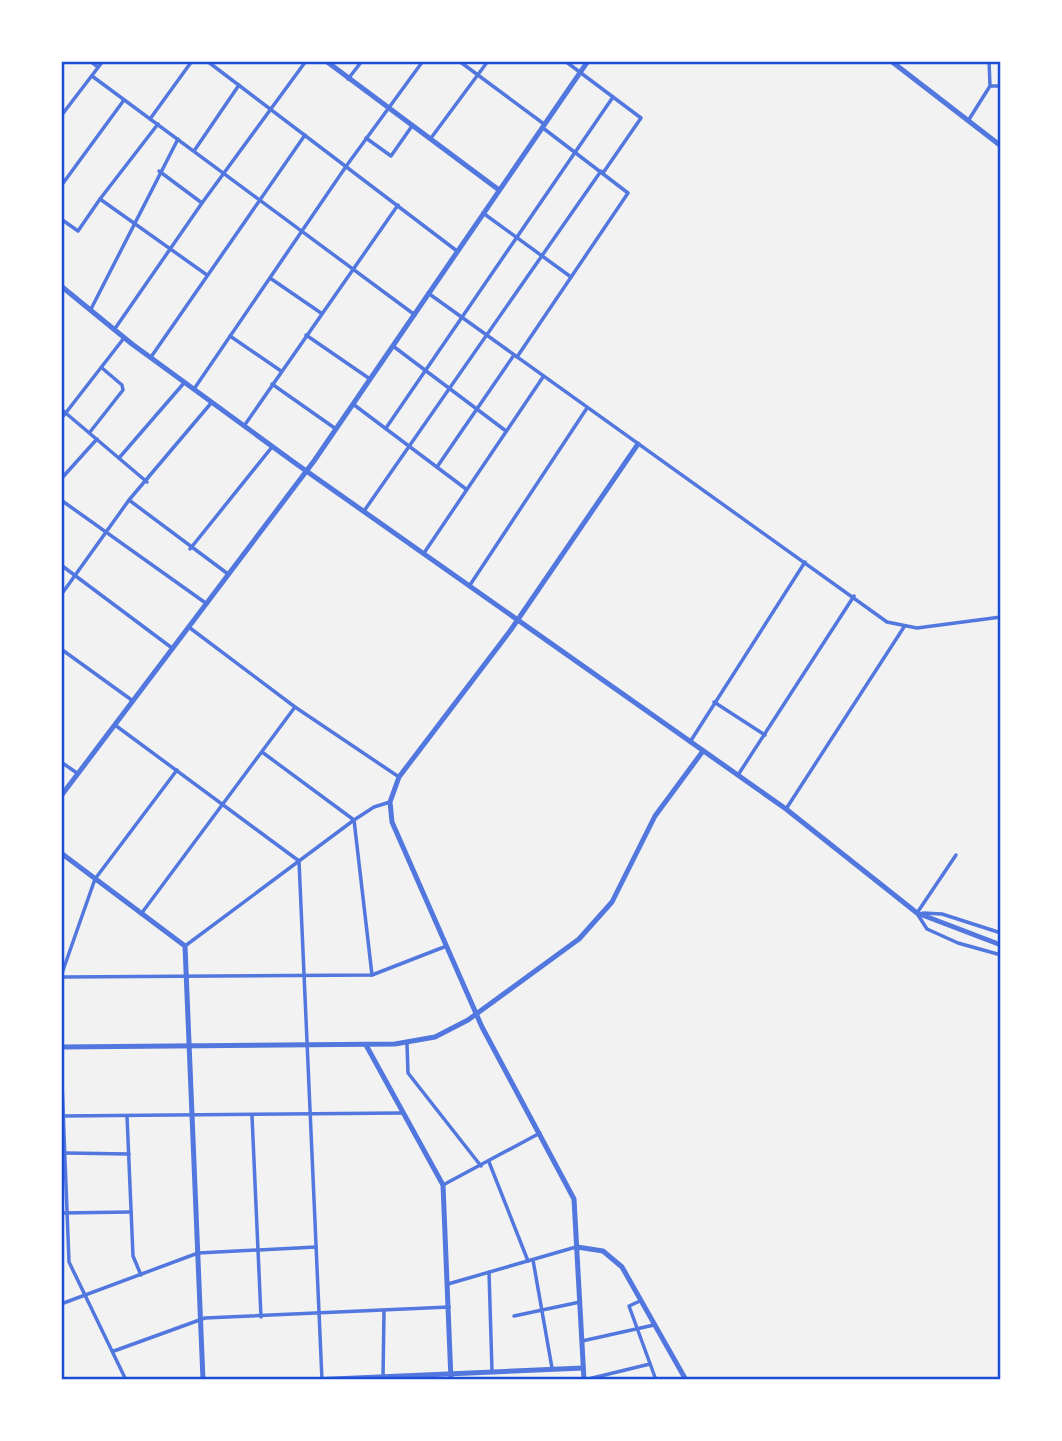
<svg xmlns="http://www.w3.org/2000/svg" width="1062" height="1441" font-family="Overpass,sans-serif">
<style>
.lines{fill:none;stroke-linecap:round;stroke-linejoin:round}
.minor{stroke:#5277de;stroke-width:3.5}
.tertiary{stroke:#5277de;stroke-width:5}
.neatline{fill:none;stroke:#1d4ed8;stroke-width:2.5}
</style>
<rect width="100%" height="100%" fill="#f2f2f2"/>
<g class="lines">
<g class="minor">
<polyline points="90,61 98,67"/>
<polyline points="207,61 457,251"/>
<polyline points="459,61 544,124"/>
<polyline points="565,61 641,118 603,173"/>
<polyline points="92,76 415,315"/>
<polyline points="348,79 362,61"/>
<polyline points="990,86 1001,86"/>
<polyline points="61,116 103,61"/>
<polyline points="150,119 192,61"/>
<polyline points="968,121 990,86 989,61"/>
<polyline points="366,138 391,156 412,126"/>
<polyline points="431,138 488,61"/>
<polyline points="194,151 239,85"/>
<polyline points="159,171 202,203"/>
<polyline points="61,186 124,100"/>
<polyline points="100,199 158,124"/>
<polyline points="483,213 571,277"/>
<polyline points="61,219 78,231 100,199 207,275"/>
<polyline points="270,278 321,313"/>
<polyline points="428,293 887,622 917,628 1001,617"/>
<polyline points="91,309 178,139"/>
<polyline points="114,330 202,203 306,61"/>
<polyline points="306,335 370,379"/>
<polyline points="230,336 281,371"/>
<polyline points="393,346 506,431"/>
<polyline points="151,357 305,135"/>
<polyline points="517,357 628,193 543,128"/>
<polyline points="272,384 336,429"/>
<polyline points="194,389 347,165 423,61"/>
<polyline points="353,404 466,489"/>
<polyline points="61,409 147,482"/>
<polyline points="61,419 124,338"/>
<polyline points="244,426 398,205"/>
<polyline points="386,428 613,97"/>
<polyline points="90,432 123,390 122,385 102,368"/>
<polyline points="119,458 184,383"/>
<polyline points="437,467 514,355"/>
<polyline points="61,479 97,439"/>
<polyline points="61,500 207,604"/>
<polyline points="129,500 228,574"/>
<polyline points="364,511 601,171"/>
<polyline points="190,549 272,447"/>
<polyline points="424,553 543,377"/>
<polyline points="61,565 172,648"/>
<polyline points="470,585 587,408"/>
<polyline points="61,595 129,500 212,402"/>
<polyline points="61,649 133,701"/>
<polyline points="714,702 765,735"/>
<polyline points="295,707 399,777"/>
<polyline points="115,725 299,861 322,1380"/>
<polyline points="690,742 805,562"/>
<polyline points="262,752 354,820 372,975"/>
<polyline points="61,762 77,773"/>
<polyline points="738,775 854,596"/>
<polyline points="786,809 904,627"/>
<polyline points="917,913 956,855"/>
<polyline points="923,913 942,914 1001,933"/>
<polyline points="141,914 295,707 190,628"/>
<polyline points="918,915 927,929 958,943 1001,955"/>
<polyline points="185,946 354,820 374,807 390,802"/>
<polyline points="61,976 95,879 177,770"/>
<polyline points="61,977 372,975 444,947"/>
<polyline points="407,1044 408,1073 481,1166"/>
<polyline points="61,1057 69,1262 126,1380"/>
<polyline points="61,1116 402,1113"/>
<polyline points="127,1116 133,1256 141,1275"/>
<polyline points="252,1116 261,1317"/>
<polyline points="65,1153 129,1154"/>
<polyline points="489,1162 528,1261"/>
<polyline points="443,1185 540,1133"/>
<polyline points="61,1213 131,1212"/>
<polyline points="533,1260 552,1368"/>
<polyline points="489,1272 492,1371"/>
<polyline points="448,1284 576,1247"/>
<polyline points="640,1301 629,1306 656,1380"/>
<polyline points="61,1304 198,1253 316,1247"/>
<polyline points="514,1316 580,1302"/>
<polyline points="582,1341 654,1325"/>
<polyline points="114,1351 205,1318 449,1307"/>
<polyline points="383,1377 384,1311"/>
<polyline points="61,1379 62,1380"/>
<polyline points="584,1380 650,1364"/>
</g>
<g class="tertiary">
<polyline points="326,61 499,190"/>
<polyline points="891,61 1001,146"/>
<polyline points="61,286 132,344 295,463 786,809 917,913 1001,945"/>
<polyline points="61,796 314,461 588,61"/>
<polyline points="61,853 185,946 203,1380"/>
<polyline points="366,1045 443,1185 451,1380"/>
<polyline points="61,1047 395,1044 435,1037 468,1020 579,939 612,902 655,816 703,751"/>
<polyline points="577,1247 603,1251 622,1267 686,1380"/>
<polyline points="310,1380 583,1368"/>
<polyline points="584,1380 574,1199 482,1027 392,822 390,802 399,777 510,631 638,444"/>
</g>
</g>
<rect width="1062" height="1441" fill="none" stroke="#ffffff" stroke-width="126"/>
<rect x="63" y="63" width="936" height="1315" class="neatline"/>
</svg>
